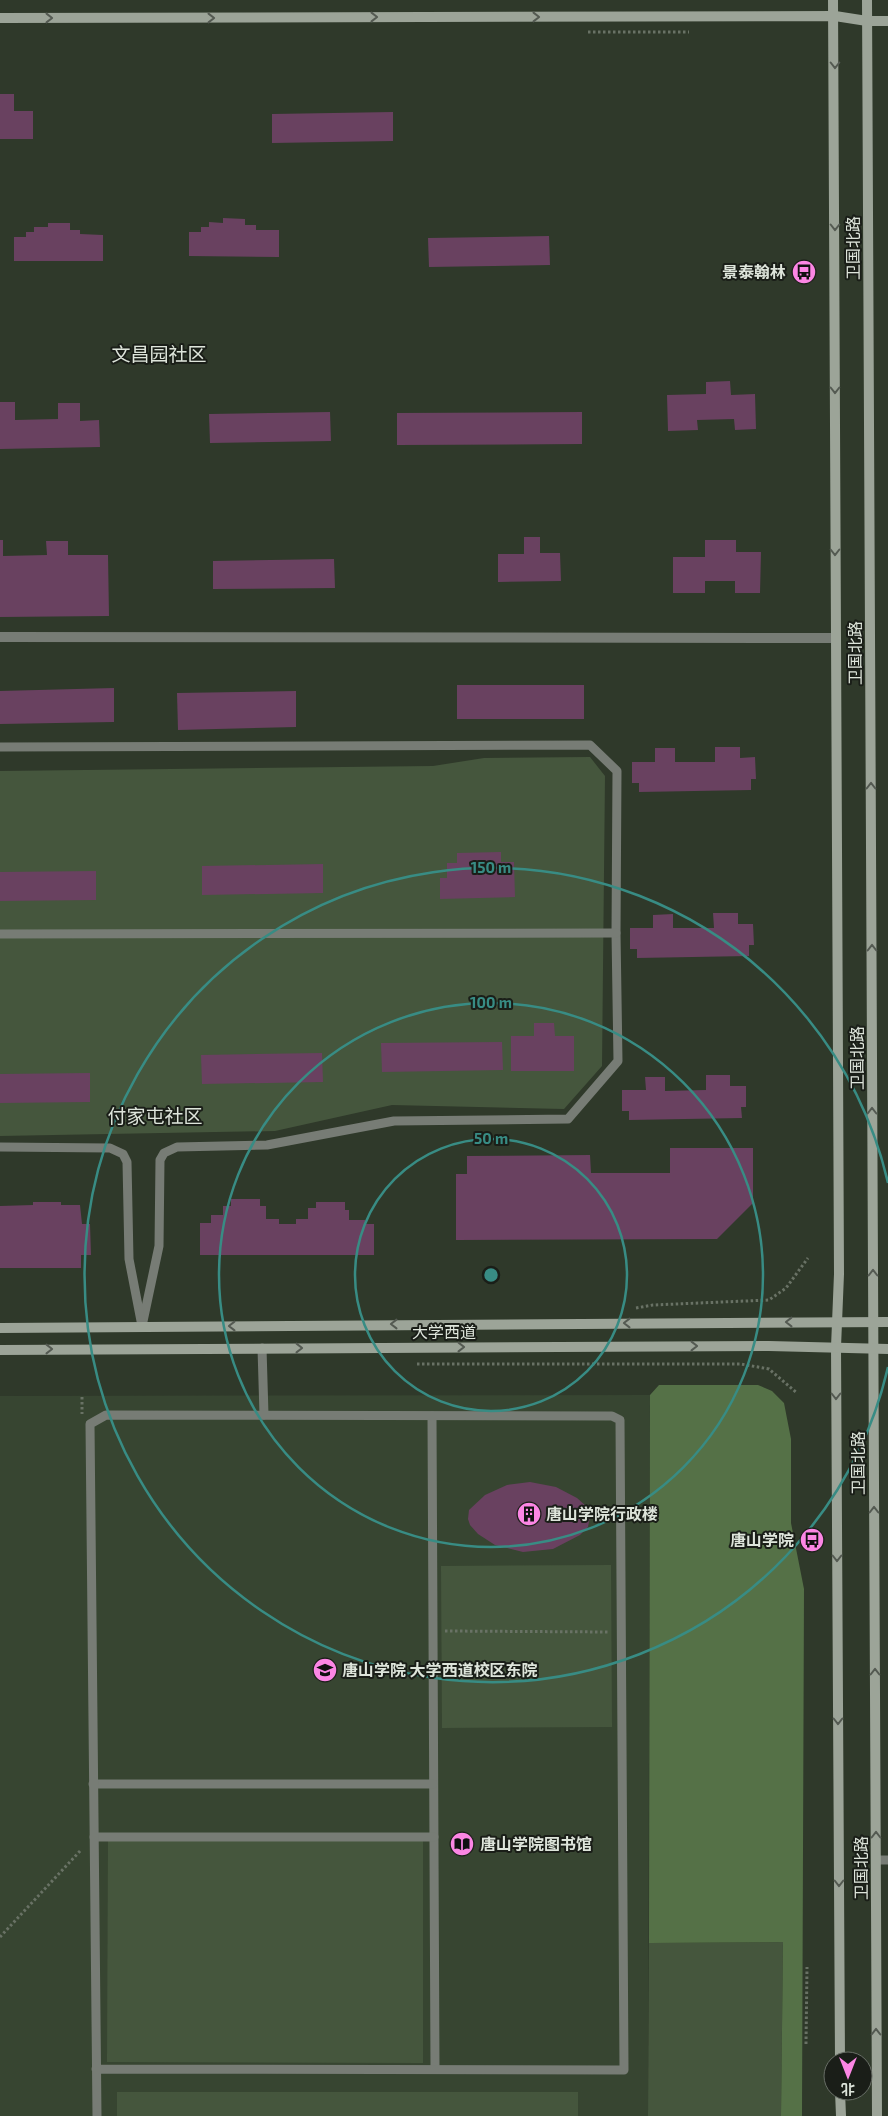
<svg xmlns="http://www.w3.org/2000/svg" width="888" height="2116" font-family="'Exo 2','Noto Sans SC',sans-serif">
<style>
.built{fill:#374531}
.green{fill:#45563d}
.forest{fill:#557147}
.building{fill:#694160}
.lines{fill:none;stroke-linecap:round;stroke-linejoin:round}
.path{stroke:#697265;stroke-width:3;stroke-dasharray:2.5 2.5;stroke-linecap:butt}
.service{stroke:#777c75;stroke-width:9}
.minor{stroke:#777c75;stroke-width:10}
.secondary{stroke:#9ca498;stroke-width:10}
.oneway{stroke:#545a52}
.ring{fill:none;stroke:#388c84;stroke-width:2.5}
.labels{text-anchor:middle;stroke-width:4;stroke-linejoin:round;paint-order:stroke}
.street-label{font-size:16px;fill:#dee5db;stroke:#1a1e18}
.poi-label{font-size:16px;font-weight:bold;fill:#dee5db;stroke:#1a1e18;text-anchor:start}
.quarter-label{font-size:19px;fill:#dee5db;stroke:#1a1e18}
.centre{fill:#388c84;stroke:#1a1e18;stroke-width:2.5}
.ring-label{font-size:15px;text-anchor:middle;font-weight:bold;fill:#388c84;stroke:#1a1e18;stroke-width:4;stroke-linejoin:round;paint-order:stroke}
</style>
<rect width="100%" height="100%" fill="#2f392a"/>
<polygon class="built" points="650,1395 648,2116 0,2116 0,1396"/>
<g class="green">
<polygon points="590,757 605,776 602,1066 564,1109 392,1105 275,1131 0,1136 0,771 433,766 484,758"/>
<polygon points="611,1565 612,1727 442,1728 441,1566"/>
<polygon points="108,1840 423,1841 423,2063 107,2062"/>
<polygon points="783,1942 781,2116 648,2116 649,1943"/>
<rect x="117" y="2092" width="461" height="24"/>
</g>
<polygon class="forest" points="659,1385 758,1385 772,1391 784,1403 791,1439 791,1523 804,1589 802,2116 781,2116 783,1942 649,1943 650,1395"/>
<g class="building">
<polygon points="0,94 14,94 14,111 33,111 33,139 0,139"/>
<polygon points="393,112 393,141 272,143 272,114"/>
<polygon points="223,218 245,219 245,225 256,225 256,230 279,230 279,257 189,256 189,232 201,232 201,227 209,227 209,222 223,223"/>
<polygon points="48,223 70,223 70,230 80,230 80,234 103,235 103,261 14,261 14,237 26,237 26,232 34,232 34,227 48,227"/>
<polygon points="549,236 550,265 429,267 428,238"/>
<polygon points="730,381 731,395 755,394 756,429 735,430 734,419 697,420 698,430 668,431 667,395 706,394 706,382"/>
<polygon points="0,402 15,402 15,420 58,419 58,403 80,403 80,421 99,420 100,447 0,449"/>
<polygon points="330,412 331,441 210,443 209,414"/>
<polygon points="582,412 582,444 397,445 397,413"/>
<polygon points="524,537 540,537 540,553 560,553 561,581 498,582 498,554 524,554"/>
<polygon points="0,540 3,540 3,556 47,555 46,541 68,541 68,555 108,555 109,616 0,617"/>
<polygon points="705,540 736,540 736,552 761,552 760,593 735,593 735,581 705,581 705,593 673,593 673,557 705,557"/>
<polygon points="334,559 335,588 213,589 213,561"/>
<rect x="457" y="685" width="127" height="34"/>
<polygon points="114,688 114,722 0,724 0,691"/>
<polygon points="296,691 296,727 178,730 177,693"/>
<polygon points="715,747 740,747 740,758 755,757 756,779 751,779 751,790 639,792 639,783 632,783 632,762 655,762 655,748 675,748 675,762 715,762"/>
<polygon points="501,852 501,862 514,862 515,897 440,899 440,878 447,878 447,863 457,863 457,853"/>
<polygon points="323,864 323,893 202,895 202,866"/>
<polygon points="96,871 96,900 0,901 0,872"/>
<polygon points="713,913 738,913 738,924 753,924 754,945 749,945 749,956 637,958 637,949 630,949 630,928 653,928 653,915 673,914 673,928 714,928"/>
<polygon points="534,1023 554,1023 555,1036 574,1036 574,1071 511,1071 511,1036 534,1036"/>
<polygon points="502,1042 503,1070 382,1072 381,1043"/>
<polygon points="322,1053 323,1082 202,1084 201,1055"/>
<polygon points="90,1073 90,1102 0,1103 0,1074"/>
<polygon points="706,1075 730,1075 730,1086 746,1086 746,1107 741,1107 742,1118 629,1120 629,1111 622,1111 622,1090 646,1090 645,1077 665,1077 665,1091 706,1090"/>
<polygon points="670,1148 753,1148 753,1203 717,1239 456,1240 456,1174 467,1174 467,1156 590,1155 591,1173 670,1173"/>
<polygon points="231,1199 260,1199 260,1206 266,1206 266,1219 279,1219 279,1224 296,1224 296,1219 308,1219 308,1208 316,1208 316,1202 345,1202 345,1210 349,1210 349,1220 365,1220 365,1224 374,1224 374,1255 200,1255 200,1223 211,1223 211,1215 223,1215 223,1206 231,1206"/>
<polygon points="33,1202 61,1202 61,1205 80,1205 82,1224 90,1224 91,1255 81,1255 81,1268 0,1268 0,1206 33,1205"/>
<polygon points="530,1482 556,1487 577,1498 587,1507 590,1517 588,1527 580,1535 553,1549 523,1552 495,1545 478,1534 470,1525 468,1519 469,1510 485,1495 507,1485"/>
</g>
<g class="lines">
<g class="path">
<polyline points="588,32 689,32"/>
<polyline points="636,1308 653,1305 769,1300 786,1288 808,1258"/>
<polyline points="417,1364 741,1364 769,1369 797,1393"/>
<polyline points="82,1397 82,1414"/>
<polyline points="445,1631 608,1632"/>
<polyline points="0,1937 81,1850"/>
<polyline points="806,2044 807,1967"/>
</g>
<g class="service">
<polyline points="0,747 590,745 617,771 616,933 618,1061 568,1119 394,1121 267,1145 177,1147 164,1153 160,1160 159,1246 142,1326"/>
<polyline points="0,934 616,933"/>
<polyline points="0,1147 110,1148 123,1154 127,1162 129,1259 141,1321"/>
<polyline points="262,1348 264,1415"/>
<polyline points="432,1416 435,2069"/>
<polyline points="93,1784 433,1784"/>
<polyline points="94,1837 434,1837"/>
<polyline points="876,1860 888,1860"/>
<polyline points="96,2069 624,2070 620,1420 612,1416 106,1415 90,1424 97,2116"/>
</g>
<polyline class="minor" points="0,637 835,638"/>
<g class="secondary">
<polyline points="833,0 839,1274 836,1347 840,2061"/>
<polyline points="867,0 877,2116"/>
<polyline points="0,18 835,16 867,21 888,21"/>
<polyline points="0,1328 888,1322"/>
<polyline points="0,1350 769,1346 888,1349"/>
<polyline points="840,2091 841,2116"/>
</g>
</g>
<defs><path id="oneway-chevron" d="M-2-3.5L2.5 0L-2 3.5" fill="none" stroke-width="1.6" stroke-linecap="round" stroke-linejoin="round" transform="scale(1.25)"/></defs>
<g class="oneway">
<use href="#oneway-chevron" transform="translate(374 17)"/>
<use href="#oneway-chevron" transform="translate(536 17)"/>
<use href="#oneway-chevron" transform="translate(49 18)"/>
<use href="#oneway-chevron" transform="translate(211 18)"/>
<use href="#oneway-chevron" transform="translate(835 65) rotate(90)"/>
<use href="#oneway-chevron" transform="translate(835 227) rotate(90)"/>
<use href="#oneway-chevron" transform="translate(835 390) rotate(90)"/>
<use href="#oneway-chevron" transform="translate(835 552) rotate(90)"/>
<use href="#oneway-chevron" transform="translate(871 786) rotate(-90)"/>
<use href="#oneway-chevron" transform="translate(872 948) rotate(-90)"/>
<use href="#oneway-chevron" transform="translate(872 1111) rotate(-90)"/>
<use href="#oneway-chevron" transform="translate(873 1273) rotate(-90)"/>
<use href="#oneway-chevron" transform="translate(789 1322) rotate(180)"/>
<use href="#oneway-chevron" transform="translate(627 1323) rotate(180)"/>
<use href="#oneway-chevron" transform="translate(394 1324) rotate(180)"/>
<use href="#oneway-chevron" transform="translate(232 1326) rotate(180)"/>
<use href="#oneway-chevron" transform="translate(694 1346)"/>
<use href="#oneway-chevron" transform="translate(461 1347)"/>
<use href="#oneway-chevron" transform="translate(299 1348)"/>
<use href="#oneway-chevron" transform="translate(49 1349)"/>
<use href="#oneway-chevron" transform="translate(836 1396) rotate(90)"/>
<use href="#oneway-chevron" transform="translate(874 1510) rotate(-90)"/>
<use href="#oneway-chevron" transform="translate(837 1558) rotate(90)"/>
<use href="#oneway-chevron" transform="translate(875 1672) rotate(-90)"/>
<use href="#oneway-chevron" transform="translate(838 1721) rotate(90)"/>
<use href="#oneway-chevron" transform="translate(876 1835) rotate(-90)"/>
<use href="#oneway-chevron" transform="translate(839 1883) rotate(90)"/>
<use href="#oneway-chevron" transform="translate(876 2032) rotate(-90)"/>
</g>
<g class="ring">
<circle cx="491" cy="1275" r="136"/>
<circle cx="491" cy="1275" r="272"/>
<path d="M888 1367A407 407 0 1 1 888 1183"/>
</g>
<defs>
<g id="bus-disc" transform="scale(1.25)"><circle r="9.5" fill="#fc86e4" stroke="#1a1e18"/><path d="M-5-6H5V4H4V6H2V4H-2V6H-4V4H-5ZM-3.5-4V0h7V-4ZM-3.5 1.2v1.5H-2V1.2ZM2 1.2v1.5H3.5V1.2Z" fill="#111"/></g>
<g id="building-disc" transform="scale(1.25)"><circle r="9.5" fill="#fc86e4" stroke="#1a1e18"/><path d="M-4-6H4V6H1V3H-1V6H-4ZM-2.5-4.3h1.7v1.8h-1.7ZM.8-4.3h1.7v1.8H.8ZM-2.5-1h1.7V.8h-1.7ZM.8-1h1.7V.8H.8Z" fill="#111"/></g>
<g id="university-disc" transform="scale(1.25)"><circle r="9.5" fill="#fc86e4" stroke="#1a1e18"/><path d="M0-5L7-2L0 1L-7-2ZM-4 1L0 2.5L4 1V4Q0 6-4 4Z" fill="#111"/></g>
<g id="library-disc" transform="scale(1.25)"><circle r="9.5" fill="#fc86e4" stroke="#1a1e18"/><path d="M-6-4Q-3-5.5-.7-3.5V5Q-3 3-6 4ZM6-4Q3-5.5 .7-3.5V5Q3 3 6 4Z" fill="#111"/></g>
</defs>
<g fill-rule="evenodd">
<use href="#bus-disc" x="804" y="272"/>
<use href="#building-disc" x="529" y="1514"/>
<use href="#bus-disc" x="812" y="1540"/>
<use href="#university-disc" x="325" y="1670"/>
<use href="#library-disc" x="462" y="1844"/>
</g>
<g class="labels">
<g class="street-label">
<text transform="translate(853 248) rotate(-90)" y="6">卫国北路</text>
<text transform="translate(855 653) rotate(-90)" y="6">卫国北路</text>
<text transform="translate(857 1058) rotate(-90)" y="6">卫国北路</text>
<text x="444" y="1338">大学西道</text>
<text transform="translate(858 1463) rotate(-90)" y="6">卫国北路</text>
<text transform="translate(861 1868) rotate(-90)" y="6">卫国北路</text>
</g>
<g class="poi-label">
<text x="786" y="278" text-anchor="end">景泰翰林</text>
<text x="546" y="1520">唐山学院行政楼</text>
<text x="794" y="1546" text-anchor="end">唐山学院</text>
<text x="342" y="1676">唐山学院 大学西道校区东院</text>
<text x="480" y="1850">唐山学院图书馆</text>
</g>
<g class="quarter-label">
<text x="159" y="361">文昌园社区</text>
<text x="155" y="1123">付家屯社区</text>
</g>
</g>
<circle cx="491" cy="1275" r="8" class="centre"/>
<g class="ring-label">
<text x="491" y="873">150 m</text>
<text x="491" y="1008">100 m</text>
<text x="491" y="1144">50 m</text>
</g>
<g transform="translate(848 2076) rotate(180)"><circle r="24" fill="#1a1e18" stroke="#686e66"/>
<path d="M0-4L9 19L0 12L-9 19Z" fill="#fc86e4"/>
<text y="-8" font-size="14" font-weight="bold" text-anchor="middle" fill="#dee5db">北</text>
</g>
</svg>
